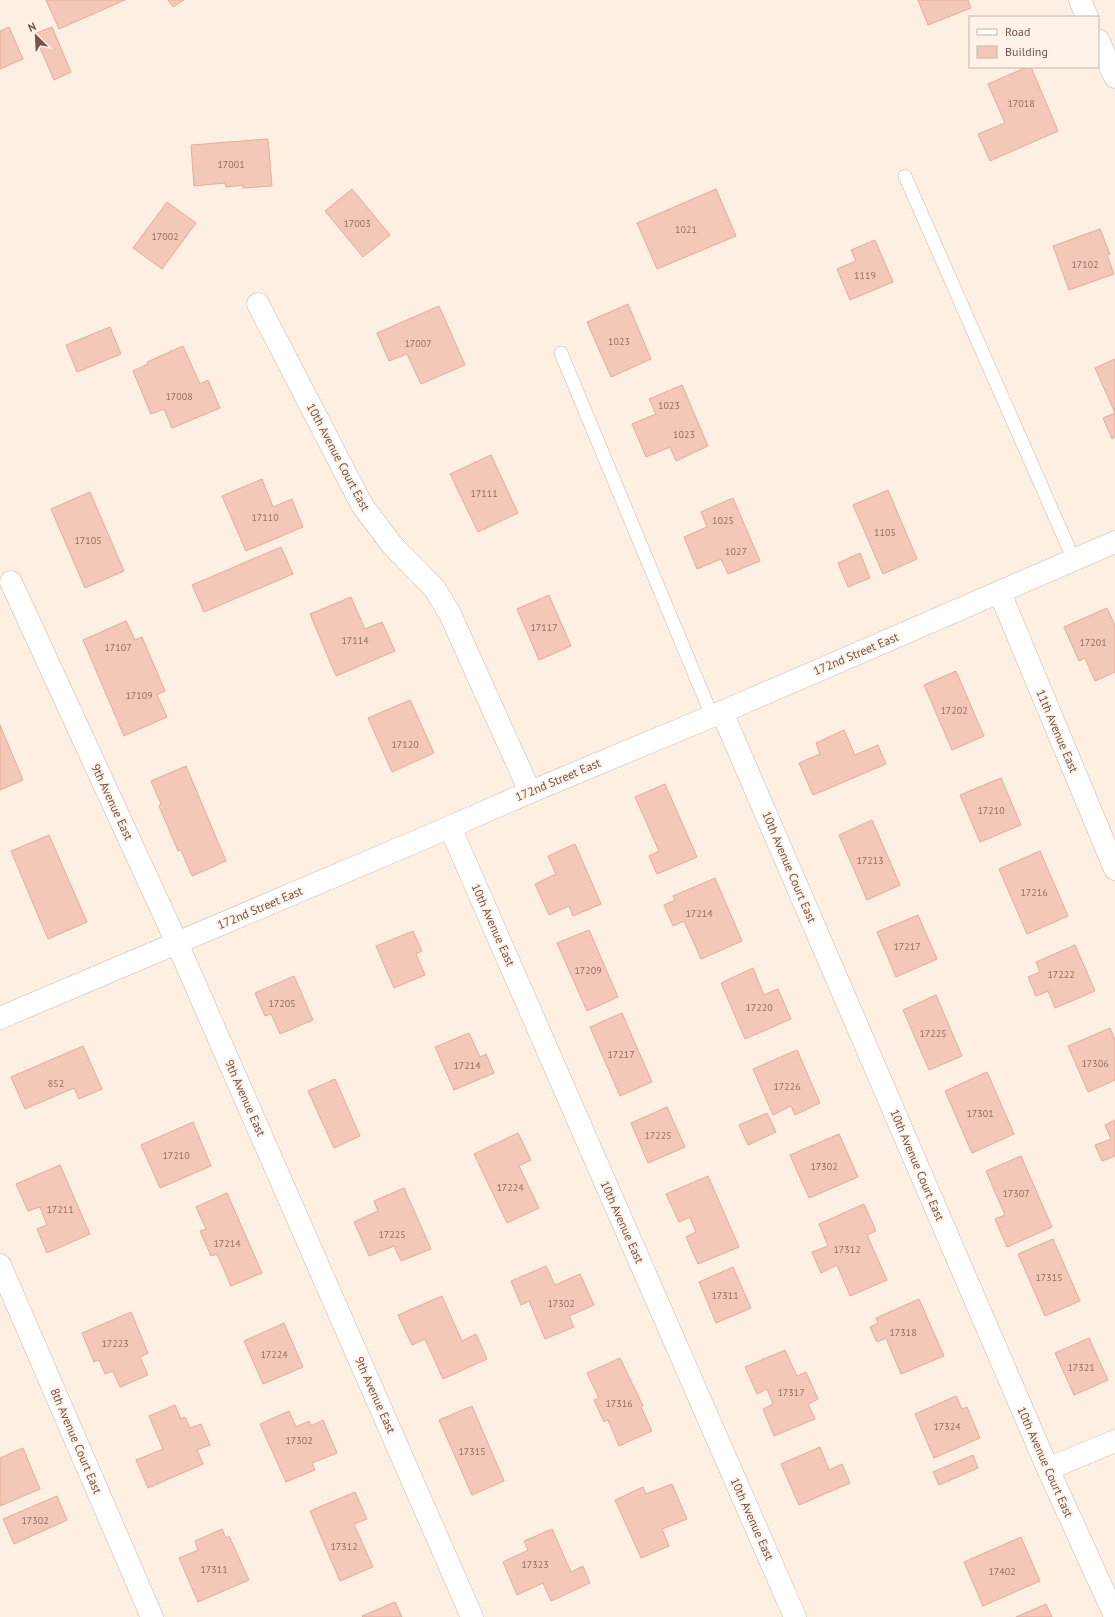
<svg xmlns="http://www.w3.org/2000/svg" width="1115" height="1617" font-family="'PT Sans',sans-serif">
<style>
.building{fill:#f3c8b9;stroke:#e7ab99}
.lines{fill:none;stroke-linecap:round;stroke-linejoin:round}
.service-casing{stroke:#d1b7ac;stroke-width:14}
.minor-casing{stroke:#d1b7ac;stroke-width:23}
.tertiary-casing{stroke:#d1b7ac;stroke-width:23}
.service{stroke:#fff;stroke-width:13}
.minor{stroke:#fff;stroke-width:22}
.tertiary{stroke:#fff;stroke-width:22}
.labels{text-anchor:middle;stroke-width:3.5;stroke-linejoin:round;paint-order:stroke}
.number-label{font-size:10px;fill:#957064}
.street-label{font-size:12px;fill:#765248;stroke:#fff3e9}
</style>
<rect width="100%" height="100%" fill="#fdefe2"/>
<g class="building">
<polygon points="46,0 125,0 59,29"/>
<polygon points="168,0 184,0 173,7"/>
<polygon points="918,0 968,0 971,8 928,25"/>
<polygon points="9,27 23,59 0,69 0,31"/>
<polygon points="52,27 71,72 54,80 34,34"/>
<polygon points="1027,67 1031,67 1058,131 990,161 978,134 1005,123 988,84"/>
<polygon points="268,139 272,186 243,188 243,185 226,187 225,183 194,186 191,145"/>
<polygon points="352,189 390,235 363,257 325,211"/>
<polygon points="716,189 736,236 657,269 637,223"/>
<polygon points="167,202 196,223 162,269 133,248"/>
<polygon points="1100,229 1110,254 1107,255 1114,274 1069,290 1053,246"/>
<polygon points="875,240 893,282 850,300 837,269 856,261 851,250"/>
<polygon points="628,304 651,359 611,377 587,322"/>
<polygon points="439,306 465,365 421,384 407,354 389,361 377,333"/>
<polygon points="110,327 121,354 77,372 66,345"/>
<polygon points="183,346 200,384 208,380 220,408 172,428 164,409 151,414 133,371 148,364 147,362"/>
<polygon points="1115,359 1115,437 1112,439 1103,418 1115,413 1095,368"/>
<polygon points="682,385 708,446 676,461 670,447 646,457 632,424 656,414 649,399"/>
<polygon points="491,455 518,513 478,532 450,474"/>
<polygon points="262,479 273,507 292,499 303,527 246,551 222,496"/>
<polygon points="888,490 917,559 883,574 853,505"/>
<polygon points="90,492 124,571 85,588 51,509"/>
<polygon points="733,498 760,561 728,574 721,559 697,569 684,537 707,527 701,512"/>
<polygon points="281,547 293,574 204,612 192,585"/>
<polygon points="860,553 870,578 848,587 838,563"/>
<polygon points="549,595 571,646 539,660 517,609"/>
<polygon points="351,597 365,629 382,622 395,651 336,676 310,614"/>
<polygon points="1107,608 1115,626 1115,672 1095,681 1085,658 1079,661 1064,627"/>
<polygon points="126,621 135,640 142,637 165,691 157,695 167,717 124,736 83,640"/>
<polygon points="956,671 984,736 952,750 924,685"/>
<polygon points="410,700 434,753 392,772 368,718"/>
<polygon points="0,725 23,780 0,790"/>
<polygon points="844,730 855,755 878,745 886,764 813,795 799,763 820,754 816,743"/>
<polygon points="186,766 226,861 192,876 181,850 178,851 159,806 161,804 151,781"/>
<polygon points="1001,778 1021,825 980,842 960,795"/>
<polygon points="665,784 697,857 657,874 649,856 659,851 635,797"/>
<polygon points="872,820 900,885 867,900 839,835"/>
<polygon points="49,835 87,922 48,939 11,851"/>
<polygon points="575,844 601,904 573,916 569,906 549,915 535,884 556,874 548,856"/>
<polygon points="1040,851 1068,916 1027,934 999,869"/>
<polygon points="715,878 742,941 701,959 684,921 673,926 664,905 675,900 673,896"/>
<polygon points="918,915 937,959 896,977 877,932"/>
<polygon points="589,930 618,997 587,1011 557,943"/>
<polygon points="413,931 422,951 416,954 425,975 394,988 376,946"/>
<polygon points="1075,945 1095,991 1055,1008 1048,991 1036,996 1028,977 1040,972 1036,962"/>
<polygon points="753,968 764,995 778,989 791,1019 745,1039 721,983"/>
<polygon points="294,976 313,1020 280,1034 271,1014 265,1016 255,993"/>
<polygon points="936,995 962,1056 929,1070 903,1010"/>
<polygon points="622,1013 652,1082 620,1096 590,1027"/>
<polygon points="1110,1028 1115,1040 1115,1080 1088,1092 1068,1046"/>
<polygon points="469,1033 480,1057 486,1054 494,1073 454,1090 435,1047"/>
<polygon points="83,1046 102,1089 79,1099 74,1088 25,1109 11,1077"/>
<polygon points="797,1050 820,1103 795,1115 791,1106 773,1115 753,1069"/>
<polygon points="987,1072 1014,1134 972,1153 945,1091"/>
<polygon points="335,1079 360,1136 334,1148 308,1091"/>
<polygon points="667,1107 685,1147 648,1163 631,1123"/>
<polygon points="767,1113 776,1132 748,1145 739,1125"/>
<polygon points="1115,1120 1115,1156 1102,1161 1095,1145 1111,1139 1105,1125"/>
<polygon points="193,1122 211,1166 160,1188 141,1145"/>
<polygon points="518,1133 531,1160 519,1166 539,1208 507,1223 474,1154"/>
<polygon points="839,1134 858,1177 809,1198 790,1155"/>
<polygon points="1021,1156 1052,1227 1007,1247 995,1219 1005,1215 986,1171"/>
<polygon points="60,1165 90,1234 47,1253 37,1229 47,1225 40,1207 28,1211 16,1184"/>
<polygon points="708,1176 739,1247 698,1264 686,1237 696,1232 690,1217 679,1222 666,1194"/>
<polygon points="404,1188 431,1249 401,1261 394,1246 369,1256 354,1222 378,1211 374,1201"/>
<polygon points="227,1193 262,1273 231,1286 217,1254 211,1256 200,1231 206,1229 196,1207"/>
<polygon points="864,1204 876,1231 867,1235 887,1280 850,1296 837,1265 821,1273 812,1252 828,1246 819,1224"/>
<polygon points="1053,1239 1080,1301 1045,1316 1018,1254"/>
<polygon points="546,1266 555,1285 580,1274 594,1305 569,1316 574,1327 545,1339 529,1301 521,1305 511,1281"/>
<polygon points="733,1267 751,1308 716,1323 699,1282"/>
<polygon points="442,1296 462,1341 476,1334 487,1359 443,1379 425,1339 412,1345 398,1315"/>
<polygon points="919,1299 944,1356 901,1374 886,1338 877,1342 870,1327 878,1323 876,1318"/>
<polygon points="131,1312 148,1353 140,1357 148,1375 120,1387 113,1371 105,1374 99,1360 94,1362 82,1333"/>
<polygon points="284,1323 303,1367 263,1384 244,1341"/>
<polygon points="1089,1338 1108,1380 1074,1395 1055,1353"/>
<polygon points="785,1350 797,1376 806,1372 818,1399 808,1404 815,1419 774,1436 763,1409 773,1404 767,1389 757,1394 745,1367"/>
<polygon points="620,1358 643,1406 641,1407 652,1431 619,1446 608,1420 604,1422 594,1400 599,1398 587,1373"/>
<polygon points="956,1396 962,1409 967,1407 980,1438 934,1458 915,1414"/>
<polygon points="175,1405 181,1419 185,1417 190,1428 201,1424 210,1445 197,1450 203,1464 148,1488 136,1460 163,1449 149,1416"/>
<polygon points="472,1406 504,1481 472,1495 439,1420"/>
<polygon points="289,1411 296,1427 309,1421 311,1426 323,1420 337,1453 312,1463 315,1470 286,1482 260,1424"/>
<polygon points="820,1447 829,1470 842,1464 850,1483 799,1505 781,1464"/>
<polygon points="23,1448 40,1489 0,1506 0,1458"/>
<polygon points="973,1455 978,1468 939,1485 933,1472"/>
<polygon points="672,1484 687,1519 662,1529 669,1546 641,1558 615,1500 643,1487 646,1494"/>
<polygon points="355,1492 367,1519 354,1524 373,1567 340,1581 310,1511"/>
<polygon points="57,1496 67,1520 14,1544 3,1519"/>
<polygon points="222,1529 226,1538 229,1536 249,1580 198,1602 179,1558 198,1550 195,1541"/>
<polygon points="552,1529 571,1572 583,1566 590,1583 551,1601 543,1583 517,1595 503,1562 528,1550 524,1541"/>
<polygon points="1021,1537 1040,1581 983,1606 964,1562"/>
<polygon points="395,1602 402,1617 363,1617 362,1616"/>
<polygon points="1046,1604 1052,1617 1016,1617"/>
</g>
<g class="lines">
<g class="service-casing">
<g id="service">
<polyline points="905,176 1074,560"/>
<polyline points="561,353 712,716"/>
</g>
</g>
<g class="minor-casing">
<g id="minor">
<polyline points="1080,0 1087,17"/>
<polyline points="1098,40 1115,77"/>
<polyline points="258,304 362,505 392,545 435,589 450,614 530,792"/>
<polyline points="11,582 177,943 472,1617"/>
<polyline points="1000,593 1115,869"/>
<polyline points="722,712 1048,1469 1115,1616"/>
<polyline points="450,827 795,1617"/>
<polyline points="0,1265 152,1617"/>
<polyline points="1048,1469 1115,1441"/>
</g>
</g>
<g class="tertiary-casing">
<polyline id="tertiary" points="0,1018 450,827 530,792 722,712 1115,542"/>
</g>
<use href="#service" class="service"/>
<use href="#minor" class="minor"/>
<use href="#tertiary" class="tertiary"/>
</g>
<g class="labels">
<g class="number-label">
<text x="1021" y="107">17018</text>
<text x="231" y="168">17001</text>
<text x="357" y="227">17003</text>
<text x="686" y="233">1021</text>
<text x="165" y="240">17002</text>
<text x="1085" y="268">17102</text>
<text x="865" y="279">1119</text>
<text x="619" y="345">1023</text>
<text x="418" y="347">17007</text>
<text x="179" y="400">17008</text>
<text x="669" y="409">1023</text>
<text x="684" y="438">1023</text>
<text x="484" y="497">17111</text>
<text x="265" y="521">17110</text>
<text x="723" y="524">1025</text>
<text x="885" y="536">1105</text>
<text x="88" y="544">17105</text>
<text x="736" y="555">1027</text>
<text x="544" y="631">17117</text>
<text x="355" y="644">17114</text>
<text x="1093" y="646">17201</text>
<text x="118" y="651">17107</text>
<text x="139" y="699">17109</text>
<text x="954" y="714">17202</text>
<text x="405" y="748">17120</text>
<text x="991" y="814">17210</text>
<text x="870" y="864">17213</text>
<text x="1034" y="896">17216</text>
<text x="699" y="917">17214</text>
<text x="907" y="950">17217</text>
<text x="588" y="974">17209</text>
<text x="1061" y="978">17222</text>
<text x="282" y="1007">17205</text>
<text x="759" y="1011">17220</text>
<text x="933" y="1037">17225</text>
<text x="621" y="1058">17217</text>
<text x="1095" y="1067">17306</text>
<text x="467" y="1069">17214</text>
<text x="56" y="1087">852</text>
<text x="787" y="1090">17226</text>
<text x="980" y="1117">17301</text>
<text x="658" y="1139">17225</text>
<text x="176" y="1159">17210</text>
<text x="824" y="1170">17302</text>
<text x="510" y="1191">17224</text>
<text x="1016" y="1197">17307</text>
<text x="60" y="1213">17211</text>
<text x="392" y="1238">17225</text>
<text x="227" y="1247">17214</text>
<text x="847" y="1253">17312</text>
<text x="1049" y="1281">17315</text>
<text x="725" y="1299">17311</text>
<text x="561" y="1307">17302</text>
<text x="903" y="1336">17318</text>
<text x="115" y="1347">17223</text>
<text x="274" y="1358">17224</text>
<text x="1081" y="1371">17321</text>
<text x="791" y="1396">17317</text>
<text x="619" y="1407">17316</text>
<text x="947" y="1430">17324</text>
<text x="299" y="1444">17302</text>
<text x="472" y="1455">17315</text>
<text x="35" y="1524">17302</text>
<text x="344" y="1550">17312</text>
<text x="535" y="1568">17323</text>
<text x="214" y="1573">17311</text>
<text x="1002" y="1575">17402</text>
</g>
<g class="street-label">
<text transform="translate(338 457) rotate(62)" y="4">10th Avenue Court East</text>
<text transform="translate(856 654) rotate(-23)" y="4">172nd Street East</text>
<text transform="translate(1057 731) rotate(67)" y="4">11th Avenue East</text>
<text transform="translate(558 780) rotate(-23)" y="4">172nd Street East</text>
<text transform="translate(112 802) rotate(65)" y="4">9th Avenue East</text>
<text transform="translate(789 867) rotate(67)" y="4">10th Avenue Court East</text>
<text transform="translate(260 908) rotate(-23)" y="4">172nd Street East</text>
<text transform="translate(493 925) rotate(66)" y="4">10th Avenue East</text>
<text transform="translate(245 1098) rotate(66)" y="4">9th Avenue East</text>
<text transform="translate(917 1165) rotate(67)" y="4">10th Avenue Court East</text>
<text transform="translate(622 1222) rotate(66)" y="4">10th Avenue East</text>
<text transform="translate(375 1395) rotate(66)" y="4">9th Avenue East</text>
<text transform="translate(76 1441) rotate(67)" y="4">8th Avenue Court East</text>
<text transform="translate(1045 1462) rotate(66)" y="4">10th Avenue Court East</text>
<text transform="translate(752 1519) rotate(66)" y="4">10th Avenue East</text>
</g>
</g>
<rect x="969" y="16" width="130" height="52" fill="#fff3e9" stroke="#c8b3a9"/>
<rect x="977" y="29" width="20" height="6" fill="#ffffff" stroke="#c8b3a9"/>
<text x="1005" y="36" font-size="12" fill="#765248">Road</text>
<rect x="977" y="46" width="20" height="12" fill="#f3c8b9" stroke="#c8b3a9"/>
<text x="1005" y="56" font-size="12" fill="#765248">Building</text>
<g transform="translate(36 36) rotate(336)" stroke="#fff3e9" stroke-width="3" paint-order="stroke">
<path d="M0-3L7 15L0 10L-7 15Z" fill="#765248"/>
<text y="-6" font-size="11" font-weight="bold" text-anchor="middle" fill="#765248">N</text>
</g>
</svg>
